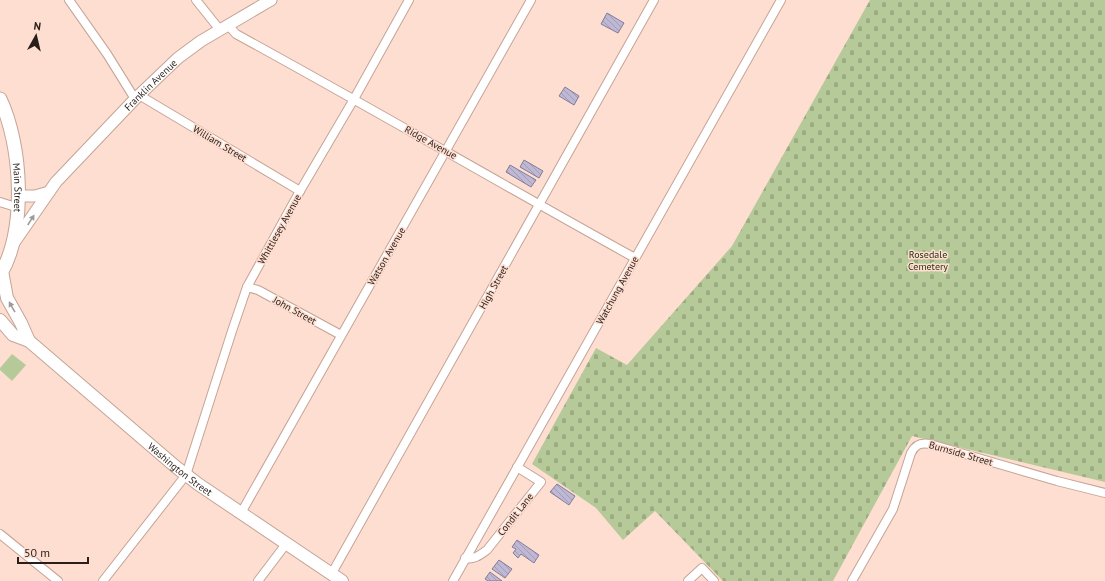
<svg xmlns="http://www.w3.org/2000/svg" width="1105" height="581" font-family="'PT Sans',sans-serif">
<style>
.cemetery{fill:url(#cemetery-stones)}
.pitch{fill:#b6c998}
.building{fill:url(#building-back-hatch);stroke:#827c97}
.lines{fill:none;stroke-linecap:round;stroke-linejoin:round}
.minor-casing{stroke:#c3a496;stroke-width:10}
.tertiary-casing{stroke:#c3a496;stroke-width:13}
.secondary-casing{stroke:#c3a496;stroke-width:14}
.primary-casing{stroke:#c3a496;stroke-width:15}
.minor{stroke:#fff;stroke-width:8}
.tertiary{stroke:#fff;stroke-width:11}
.secondary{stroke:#fff;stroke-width:12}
.primary{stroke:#fff;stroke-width:13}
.oneway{fill:#9f9a98}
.labels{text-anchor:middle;stroke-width:3;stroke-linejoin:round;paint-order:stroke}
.street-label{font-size:10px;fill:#291e19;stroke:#feded0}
.park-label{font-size:10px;fill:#273211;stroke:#feded0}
</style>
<defs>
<pattern id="cemetery-stones" width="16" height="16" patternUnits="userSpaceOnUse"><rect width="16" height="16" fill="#b6c998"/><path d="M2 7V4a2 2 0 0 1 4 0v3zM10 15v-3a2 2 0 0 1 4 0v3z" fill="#9cac82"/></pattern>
<pattern id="building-back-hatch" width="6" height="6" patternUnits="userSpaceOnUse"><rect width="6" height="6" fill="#beb8d5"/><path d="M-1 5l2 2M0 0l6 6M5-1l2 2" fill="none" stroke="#a39eb6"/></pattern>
</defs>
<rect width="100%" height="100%" fill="#feded0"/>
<polygon class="cemetery" points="870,0 1105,0 1105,482 912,436 833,581 723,581 655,511 623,540 596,508 532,464 596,348 627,365 732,246"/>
<polygon class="pitch" points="12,354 26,365 12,381 0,370 0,368"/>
<g class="building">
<polygon points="607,13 624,23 618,33 601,24"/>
<polygon points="565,87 579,96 574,105 559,96"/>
<polygon points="524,160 543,171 539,178 520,167"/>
<polygon points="510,165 536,180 531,187 506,172"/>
<polygon points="557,484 575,496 569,505 550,492"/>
<polygon points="517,540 539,555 534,563 521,554 518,558 513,553 516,549 512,547"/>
<polygon points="499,560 512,569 505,578 492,569"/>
<polygon points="490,572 502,581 488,581 485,579"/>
</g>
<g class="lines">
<g class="minor-casing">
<g id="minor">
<polyline points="69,0 107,54 135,99"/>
<polyline points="196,0 220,30"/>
<path d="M228,25L236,34C370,107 501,184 635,258"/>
<polyline points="139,95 300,191"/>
<polyline points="0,202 19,208"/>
<polyline points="247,287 258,290 341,335"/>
<polyline points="241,513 531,0"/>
<polyline points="0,534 58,581"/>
<path d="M465,558C474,560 480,555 487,550L541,482L517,467"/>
<polyline points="332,573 654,0"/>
<polyline points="103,581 186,475 232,331 247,287 300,191 354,99 409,0"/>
<polyline points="258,581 286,544"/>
<polyline points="453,581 781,0"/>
<polyline points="688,581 702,568 714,581"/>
<path d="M852,581L893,509L911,453C915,445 920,442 930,444L1057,481L1105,493"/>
</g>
</g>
<g class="tertiary-casing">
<g id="tertiary">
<polyline points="19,196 35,196 49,192"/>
<path id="s1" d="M13,244L56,182L135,99L178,58L201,41L271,0"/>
</g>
</g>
<g class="secondary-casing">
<g id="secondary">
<polyline points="2,271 7,298 21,323 29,341"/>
<path id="s2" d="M0,320L13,335L29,341L176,467L198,484L342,581"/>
</g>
</g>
<g class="primary-casing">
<g id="primary">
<path id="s3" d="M0,99C22,145 27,230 0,275"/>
</g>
</g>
<use href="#minor" class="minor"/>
<use href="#tertiary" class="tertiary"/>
<use href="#secondary" class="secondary"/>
<use href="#primary" class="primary"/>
</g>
<defs><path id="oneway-solid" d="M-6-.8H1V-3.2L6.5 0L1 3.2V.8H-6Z"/></defs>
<g class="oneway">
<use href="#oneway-solid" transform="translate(31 220) rotate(-57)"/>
<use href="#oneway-solid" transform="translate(12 307) rotate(-120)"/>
</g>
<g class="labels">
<g class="street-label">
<text dy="4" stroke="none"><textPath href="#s1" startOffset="211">Franklin Avenue</textPath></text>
<text transform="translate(431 142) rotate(29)" y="4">Ridge Avenue</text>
<text transform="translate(220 143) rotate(31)" y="4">William Street</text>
<text dy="4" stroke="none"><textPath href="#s3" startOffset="91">Main Street</textPath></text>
<text transform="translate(279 229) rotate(-61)" y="4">Whittlesey Avenue</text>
<text transform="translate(386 256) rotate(-60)" y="4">Watson Avenue</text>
<text transform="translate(493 287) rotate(-61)" y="4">High Street</text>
<text transform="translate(617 290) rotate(-61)" y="4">Watchung Avenue</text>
<text transform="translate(295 310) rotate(29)" y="4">John Street</text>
<text transform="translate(961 453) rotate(16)" y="4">Burnside Street</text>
<text dy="4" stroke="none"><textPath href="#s2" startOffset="235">Washington Street</textPath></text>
<text transform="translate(515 514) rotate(-52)" y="4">Condit Lane</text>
</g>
<g class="park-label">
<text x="928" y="258">Rosedale<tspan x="928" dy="12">Cemetery</tspan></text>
</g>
</g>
<g transform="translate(36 36) rotate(8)" stroke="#feded0" stroke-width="3" paint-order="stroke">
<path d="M0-3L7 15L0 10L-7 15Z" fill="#291e19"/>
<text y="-6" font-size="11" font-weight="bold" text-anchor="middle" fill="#291e19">N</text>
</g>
<path d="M18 557v6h70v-6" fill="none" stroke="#291e19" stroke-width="2"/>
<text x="24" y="557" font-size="12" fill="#291e19" stroke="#feded0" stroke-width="3" paint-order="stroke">50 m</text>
</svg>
